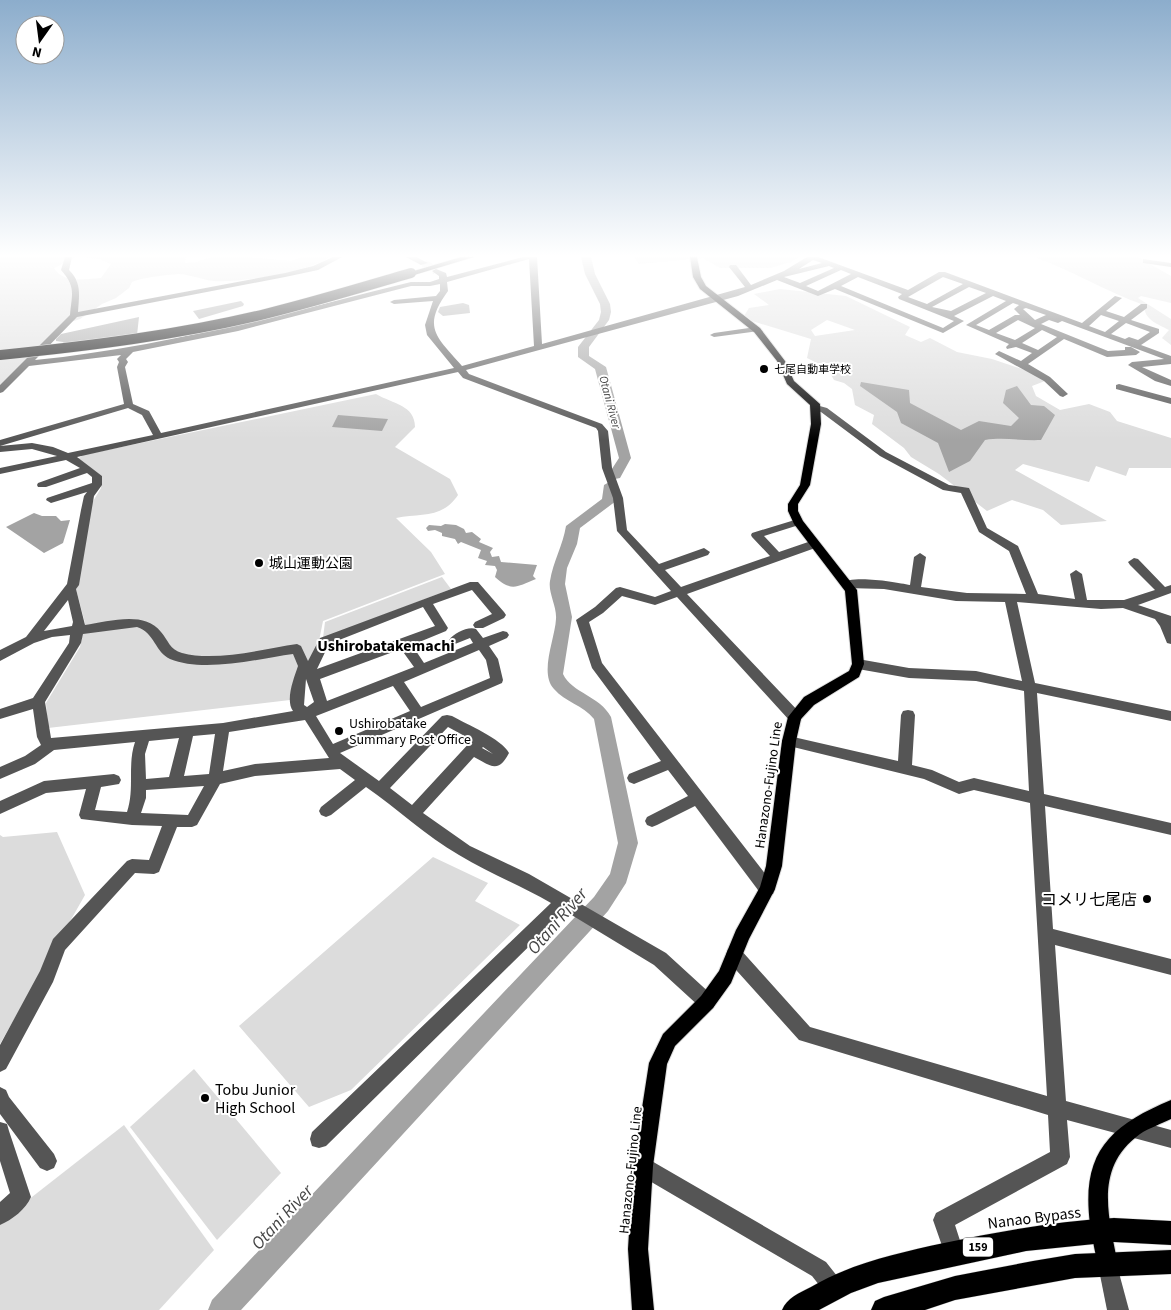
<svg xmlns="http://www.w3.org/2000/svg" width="1171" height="1310" font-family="'Source Sans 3','Noto Sans JP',sans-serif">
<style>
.green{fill:#dcdcdc;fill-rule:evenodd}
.water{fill:#a3a3a3}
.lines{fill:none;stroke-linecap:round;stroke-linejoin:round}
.river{fill:#a3a3a3;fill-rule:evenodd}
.minor-tunnel{stroke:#d9d9d9;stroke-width:8;stroke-dasharray:8 4.5;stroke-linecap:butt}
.major-casing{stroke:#dbdbdb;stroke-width:2}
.highway-casing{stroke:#dbdbdb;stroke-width:1}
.minor{fill:#555;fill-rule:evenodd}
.major{fill:#000;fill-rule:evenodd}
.highway{fill:#000;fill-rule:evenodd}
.highway-bridge-casing{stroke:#dbdbdb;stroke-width:11;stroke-linecap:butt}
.highway-bridge{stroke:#000;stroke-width:10}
.poi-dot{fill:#000;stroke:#fff;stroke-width:2}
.labels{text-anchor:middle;stroke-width:4;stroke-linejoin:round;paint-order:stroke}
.far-poi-label{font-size:11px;fill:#000;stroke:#fff;text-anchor:start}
.far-water-label{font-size:12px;font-style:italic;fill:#444;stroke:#fff}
.shield{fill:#fff;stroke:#4c4c4c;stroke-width:1}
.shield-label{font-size:12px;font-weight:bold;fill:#000}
.poi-label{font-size:14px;fill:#000;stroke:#fff;text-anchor:start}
.street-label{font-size:14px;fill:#000;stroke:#fff}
.quarter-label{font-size:16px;font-weight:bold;fill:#000;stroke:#fff}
.near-poi-label{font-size:16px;fill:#000;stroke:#fff;text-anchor:end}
.near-street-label{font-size:16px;fill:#000;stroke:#fff}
.near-water-label{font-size:18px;font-style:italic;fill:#444;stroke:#fff}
</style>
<rect width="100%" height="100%" fill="#fff"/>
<g class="green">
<path d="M0,257H186L185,263L197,262L211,257H250L291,261L301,257H330C308,272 241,283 214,281C203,280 192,275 180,274C171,274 140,278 132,282L129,288L116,298L102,304L80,319L62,325L0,385ZM76,257L100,259L111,264L101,278C83,279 64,284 54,268Z"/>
<polygon points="634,257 799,257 791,262 770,268 720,268 703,258 639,264"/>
<path d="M1034,257H1138L1171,276V303L1141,296L1138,298L1171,319V345L1162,338L1169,330C1158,324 1144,320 1144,305C1106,292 1072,270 1034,257Z"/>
<path d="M780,289L846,296L910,327L905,335L921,342L930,338L957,352L992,359L1028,371L1045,381L1032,386L1036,396L1060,410L1089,404L1110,412L1117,421L1171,438V468H1129L1126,476L1096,466L1089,482L1023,464L1015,470L1107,521L1061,525L1043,510L1012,500L987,511L939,474L911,457L904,448L872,424L874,415L855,405L852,389L844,383L834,380L827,368L807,358L811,339L752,321L744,316L749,308L769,305L754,294ZM827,320L855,330L815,336L811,330Z"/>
<path d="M376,394C393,404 415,405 415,427L395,447L450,479L458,495C442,519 421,513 396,518L431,552L445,574L323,621L319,641L290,700L48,728L46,703L80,647L85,623L76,589L92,503L101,488L102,476L78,459L83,455Z"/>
<polygon points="442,577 451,589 323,638 325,622"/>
<polygon points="57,832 85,895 0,1044 0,835 3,837"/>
<polygon points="433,857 488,883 475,901 520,925 351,1090 309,1107 239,1026"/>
<polygon points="194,1069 281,1173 217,1240 130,1127"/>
<polygon points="124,1125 214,1250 159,1310 0,1310 0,1222"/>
</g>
<g class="water">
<polygon points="241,301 244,304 243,306 199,319 193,311"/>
<polygon points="463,303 469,305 470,313 443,316 438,312 440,307"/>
<polygon points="139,317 137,335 91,348 54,354 55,347 64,344 63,342 56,341 56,339 61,334"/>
<path d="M861,382L909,390L910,403L961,430L979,421L1011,426L1019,418L1003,403L1006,390L1017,386L1031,405L1044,406L1055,415L1041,440C1022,441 1004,437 985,440L970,461L949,472L938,443L901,423L897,412L860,386Z"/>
<polygon points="338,415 388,419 382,431 332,427"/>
<polygon points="34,513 42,516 56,516 61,521 70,520 63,543 44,553 6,527"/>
<path d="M445,524L456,525L464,529L466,533L472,532L481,539L479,542L493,548L490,552L492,557L499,556L501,562L537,565L533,576L536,579C516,587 512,592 495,577L497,570L495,566L485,565L487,561L478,558L481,550L461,542L458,544L455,539L442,536V533L435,530L428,531L426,528L429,525L441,526Z"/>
</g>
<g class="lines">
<g class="river">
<polygon points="581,257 591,257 595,274 610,304 611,312 609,320 589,347 589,356 606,367 631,458 620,478 615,479 608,475 619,458 595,369 578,357 578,347 599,320 601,312 600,304 585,274"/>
<path d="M611,481L618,485L616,501L580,528L577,544L567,568L565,584L572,617L563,674C572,693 600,696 611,717L638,843L626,883L608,911L589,932L241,1310H208L212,1300L594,897L610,874L618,843L594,719C583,705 565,702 554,689C539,673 555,639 556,619C557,606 548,593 550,581C553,562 563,545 566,526L602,499L604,485Z"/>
</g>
<polyline class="minor-tunnel" points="424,263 436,271"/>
<g class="major-casing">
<g id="major">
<polygon points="690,257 697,257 701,277 706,286 760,328 785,361 794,381 820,404 821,424 810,485 798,504 798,511 803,521 857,590 864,664 859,677 814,705 801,719 796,741 782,866 775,889 749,939 731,983 713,1008 675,1046 667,1064 653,1166 648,1249 654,1310 632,1310 628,1249 633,1166 649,1063 663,1034 701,996 719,971 736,930 760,887 766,866 782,741 788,717 804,697 849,671 852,664 845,591 794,524 788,511 788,504 800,485 811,424 810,405 787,384 777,361 754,332 700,289 693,277"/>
<path d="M1171,1100V1119C1161,1124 1149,1128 1140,1134C1093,1168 1109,1217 1118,1265L1115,1272L1108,1275L1101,1272C1095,1257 1093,1240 1090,1224C1081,1153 1109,1126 1171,1100Z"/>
</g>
</g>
<g class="highway-casing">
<g id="highway">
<polygon points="461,257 474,257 411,276 407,273"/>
<path d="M1114,1218L1171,1221V1245L1114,1242L1026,1251L878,1283L851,1293L819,1310H782C787,1298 799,1293 811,1287C852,1263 898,1253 944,1243C1001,1231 1057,1221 1114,1218Z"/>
<polygon points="1171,1250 1171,1274 1075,1278 955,1300 925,1310 871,1310 875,1301 884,1297 955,1276 1033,1261 1075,1254"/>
</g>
</g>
<g class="minor">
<path d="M65,257H72L69,270C82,283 79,295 78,312L285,273L313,266L333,257H342L318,270L285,277L77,317L35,360C163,347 286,313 411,282H430L439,279V276L432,271L436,269L446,273L447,277L523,257H537L542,344L745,287L729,267L730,265H736L751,285L784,271L807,257H818L908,290L939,272H945L1082,323L1115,296L1122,298L1106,311L1124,317L1141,304H1147V308L1131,320L1159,329V333L1141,345L1171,356V364L1142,367L1171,380V386L1155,381L1128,365L1132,362L1164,359L1062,321L1058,323L1049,320L1041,324L1108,351L1125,350V347H1131L1140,352L1136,355L1107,357L1064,339L1028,364L1050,377L1068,394L1063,397L1060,396L1044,381L995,354L999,351L1021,361L1032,353L1016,347L1007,349L1006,347L1009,344L966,325L1006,301L993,296L954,316L964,321L943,333L835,289L818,296L777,280L738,296L466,370L469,374L602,424L608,431L612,468L623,498L627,530L659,564L704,548L710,552L708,555L665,570L681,587L770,556L752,537L751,535L752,533L798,519L803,522L802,524L764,536L779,552L814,540L820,544L818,547L687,594L800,713L802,717L800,721L795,722L790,721L677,597L655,605L622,596L603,613L589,622L602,663L773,884L775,889L773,894L767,896L761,894L695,806L657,825L652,827L647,825L645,821L647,817L688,796L668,770L634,784L629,782L627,778L629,774L661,761L592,668L576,620L595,607L616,588L620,587L655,597L671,591L617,531L613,498L602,468L598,431L596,428L463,378L458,372L77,457L102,476V485L94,496L79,585L76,589L85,625C108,622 144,610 161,632C168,640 170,650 182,653C216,662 263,649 297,644L301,646L308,661L320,638L470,582H478L504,612L506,615L504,618L483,628H475L473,625L475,622L492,614L472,590L433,604L448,628L446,631L412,645L424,663L473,643L470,638L455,644L449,640C454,633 468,626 476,629L483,638L503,631L507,632L509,635L507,638L489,646L498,659L503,680L502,683L340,753L379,781L442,716L447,715L452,716C466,724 502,739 509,753C498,774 491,766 474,757L423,813L470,846L529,874L666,953L713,996L716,1002L713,1008L707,1011L701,1008L654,965L565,911L326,1146L319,1148L312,1146L310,1139L312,1132L551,903C521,886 489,873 459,855C426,836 398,809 366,787L331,815L326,817L321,815L319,811L321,807L355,780L340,769L255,776L220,784L197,825L192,827H177L159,872L154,874L135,873L65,950L53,982L6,1069L0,1072V1045L40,971L53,939L127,861L132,859L149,860L162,826L132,825L81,819L79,815L86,789L46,793L0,814V801L44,781L114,774L119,776L121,780L119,784L101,787L95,810L127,812C135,788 127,766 135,742L54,750L35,764L0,779V767L25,756L41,745L37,737L33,709L0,719V709L33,698L69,643L70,635L52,637L34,643L0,661V650L26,637L67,584L81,510L84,496L87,492L51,503L46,500L47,498L92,483V477L87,473L46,487H38L37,485L38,483L80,468L66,460L0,474V468L57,456L32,449L0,452V446L32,443L53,447L68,453L153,435L142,415L128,408L0,446V440L124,404L117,367L119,362L117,359L121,355L29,366L3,392L0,393V385L70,315C72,293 76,287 61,270ZM529,259L534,346L462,366C437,337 421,328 448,291L447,282ZM813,260L822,263L799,269ZM829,266L834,268L800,283L784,277ZM841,270L851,274L818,291L806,286ZM858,277L902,294L898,297L899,299L954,321L943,328L841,286ZM943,277L963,284L927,304L908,297ZM440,284V291L436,296L394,300L390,302L394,304L433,301L425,325L427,335L454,368L161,433L149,411L133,404L125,367L128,362L126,359L133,352L238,331L411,286H430ZM969,287L986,293L951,311L932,307ZM1013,303L1019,305L1014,309L1020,315H1015L989,330L976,325ZM1026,308L1046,315L1035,320L1023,309ZM1101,315L1119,321L1105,332L1089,326ZM1018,320L1035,328L1015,340L996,333ZM1126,323L1150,332L1138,340L1129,337L1125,339L1111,334ZM1042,330L1057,337L1038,350L1022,343ZM68,600L73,622L72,626L44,631ZM423,607L435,626L317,669L329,644ZM137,627C155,633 155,652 170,659C204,673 257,659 293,654L298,666C294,678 285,700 293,711L223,723L51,738L45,702L81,643L83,634ZM401,649L414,667L327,701L320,679ZM479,650L486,660L490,678L421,707L404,682ZM306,679L314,702L307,707L304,705ZM393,686L410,711L333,744L316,716ZM305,720L329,758L255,764L223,771L229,732ZM448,727L472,740L412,805L390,788ZM215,734L209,774L184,776L193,736ZM179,738L169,777L146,779L145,754L149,741ZM483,747L493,754L482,748ZM204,786L188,815L141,813L146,798V790Z"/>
<polygon points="406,257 416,257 428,263 421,265"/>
<polygon points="1143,259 1171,263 1171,267 1143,263"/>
<polygon points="756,327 759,327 759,331 714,337 710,335 714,333"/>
<polygon points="1119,384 1171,398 1171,404 1116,389 1116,385"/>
<path d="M816,405L827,408L886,452L949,485L969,488L987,528L1018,546L1038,594L1075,599L1070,574L1076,570L1082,574L1087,600H1124L1155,590L1130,565L1128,562L1134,558L1138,559L1165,587L1171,585V593L1138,605L1171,616V644L1167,643L1160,626L1155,619L1123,608L1101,609L1017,602L1035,683L1171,711V721L1037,693L1044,794L1171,823V835L1045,806L1053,929L1171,959V975L1055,945L1066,1101L1171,1130V1148L1067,1120L1070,1157L1067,1164L955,1225L964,1253L961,1260L954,1263L947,1260L933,1220L936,1213L1050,1152L1048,1115L799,1040L728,961L726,955L728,949L734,947L740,949L810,1027L1047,1096L1030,803L974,790L959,794L924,779L789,746L784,745L782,741L784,737L789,736L898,761L901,715L903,711L908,710L913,711L915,715L912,765L932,770L959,782L974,778L1029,791L1024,691L976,681L909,678L858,669L854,667L852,664L854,661L858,659L909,668L976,671L1022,681L1005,602L956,601L884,589L847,588L841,584C850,574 896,582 910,585L914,557L920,553L926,557L921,587L967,593L1026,594L1009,551L979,532L961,493L943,490L880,456L821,412L813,410L811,408Z"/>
<polygon points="0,1087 6,1090 9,1097 54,1154 57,1161 54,1168 47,1171 40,1168 0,1114"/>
<path d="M0,1122L7,1124L9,1131L31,1197C26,1209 12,1220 0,1225V1202L10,1193L0,1161Z"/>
<polygon points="643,1156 826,1262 841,1281 844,1288 841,1295 834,1298 827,1295 812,1276 636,1173 633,1166 636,1159"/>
<polygon points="1108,1255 1115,1258 1129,1310 1107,1310 1098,1265 1101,1258"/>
</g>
<use href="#major" class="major"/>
<use href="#highway" class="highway"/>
<g class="highway-bridge-casing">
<path id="highway-bridge" d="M0,355C89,346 178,335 265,314C314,302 363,287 411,273"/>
</g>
<use href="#highway-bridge" class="highway-bridge"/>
</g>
<linearGradient id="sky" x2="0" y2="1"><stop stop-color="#8cadcc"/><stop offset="0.58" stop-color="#fff"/><stop offset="1" stop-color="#fff" stop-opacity="0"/></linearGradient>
<rect width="1171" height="440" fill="url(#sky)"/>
<g class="poi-dot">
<circle cx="764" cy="369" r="5"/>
<circle cx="259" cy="563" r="5"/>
<circle cx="339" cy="731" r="5"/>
<circle cx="1147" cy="899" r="5"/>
<circle cx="205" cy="1098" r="5"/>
</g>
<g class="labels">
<g class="far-poi-label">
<text x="774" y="373">七尾自動車学校</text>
</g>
<g class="far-water-label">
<text transform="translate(610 402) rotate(75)" y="4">Otani River</text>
</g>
<rect class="shield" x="963" y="1237.5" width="30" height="19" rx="4"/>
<g class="shield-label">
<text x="978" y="1251">159</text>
</g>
<g class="poi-label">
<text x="269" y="568">城山運動公園</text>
<text x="349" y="728">Ushirobatake<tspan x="349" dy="16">Summary Post Office</tspan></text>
</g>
<g class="street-label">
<text transform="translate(768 785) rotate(-82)" y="5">Hanazono-Fujino Line</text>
<text transform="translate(630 1170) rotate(-84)" y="5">Hanazono-Fujino Line</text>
</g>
<g class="quarter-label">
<text x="386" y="651">Ushirobatakemachi</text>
</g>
<g class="near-poi-label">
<text x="1137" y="905">コメリ七尾店</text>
<text x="215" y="1095" text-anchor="start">Tobu Junior<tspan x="215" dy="18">High School</tspan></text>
</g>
<g class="near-street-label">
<text transform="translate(1034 1217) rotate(-7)" y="6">Nanao Bypass</text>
</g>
<g class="near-water-label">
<text transform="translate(557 921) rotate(-49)" y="6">Otani River</text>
<text transform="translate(282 1217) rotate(-47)" y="6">Otani River</text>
</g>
</g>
<g transform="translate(40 40) rotate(194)"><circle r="24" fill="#ffffff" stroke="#999999"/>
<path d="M0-4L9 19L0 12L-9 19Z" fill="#000000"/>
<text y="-8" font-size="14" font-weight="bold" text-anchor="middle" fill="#000000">N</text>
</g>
</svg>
